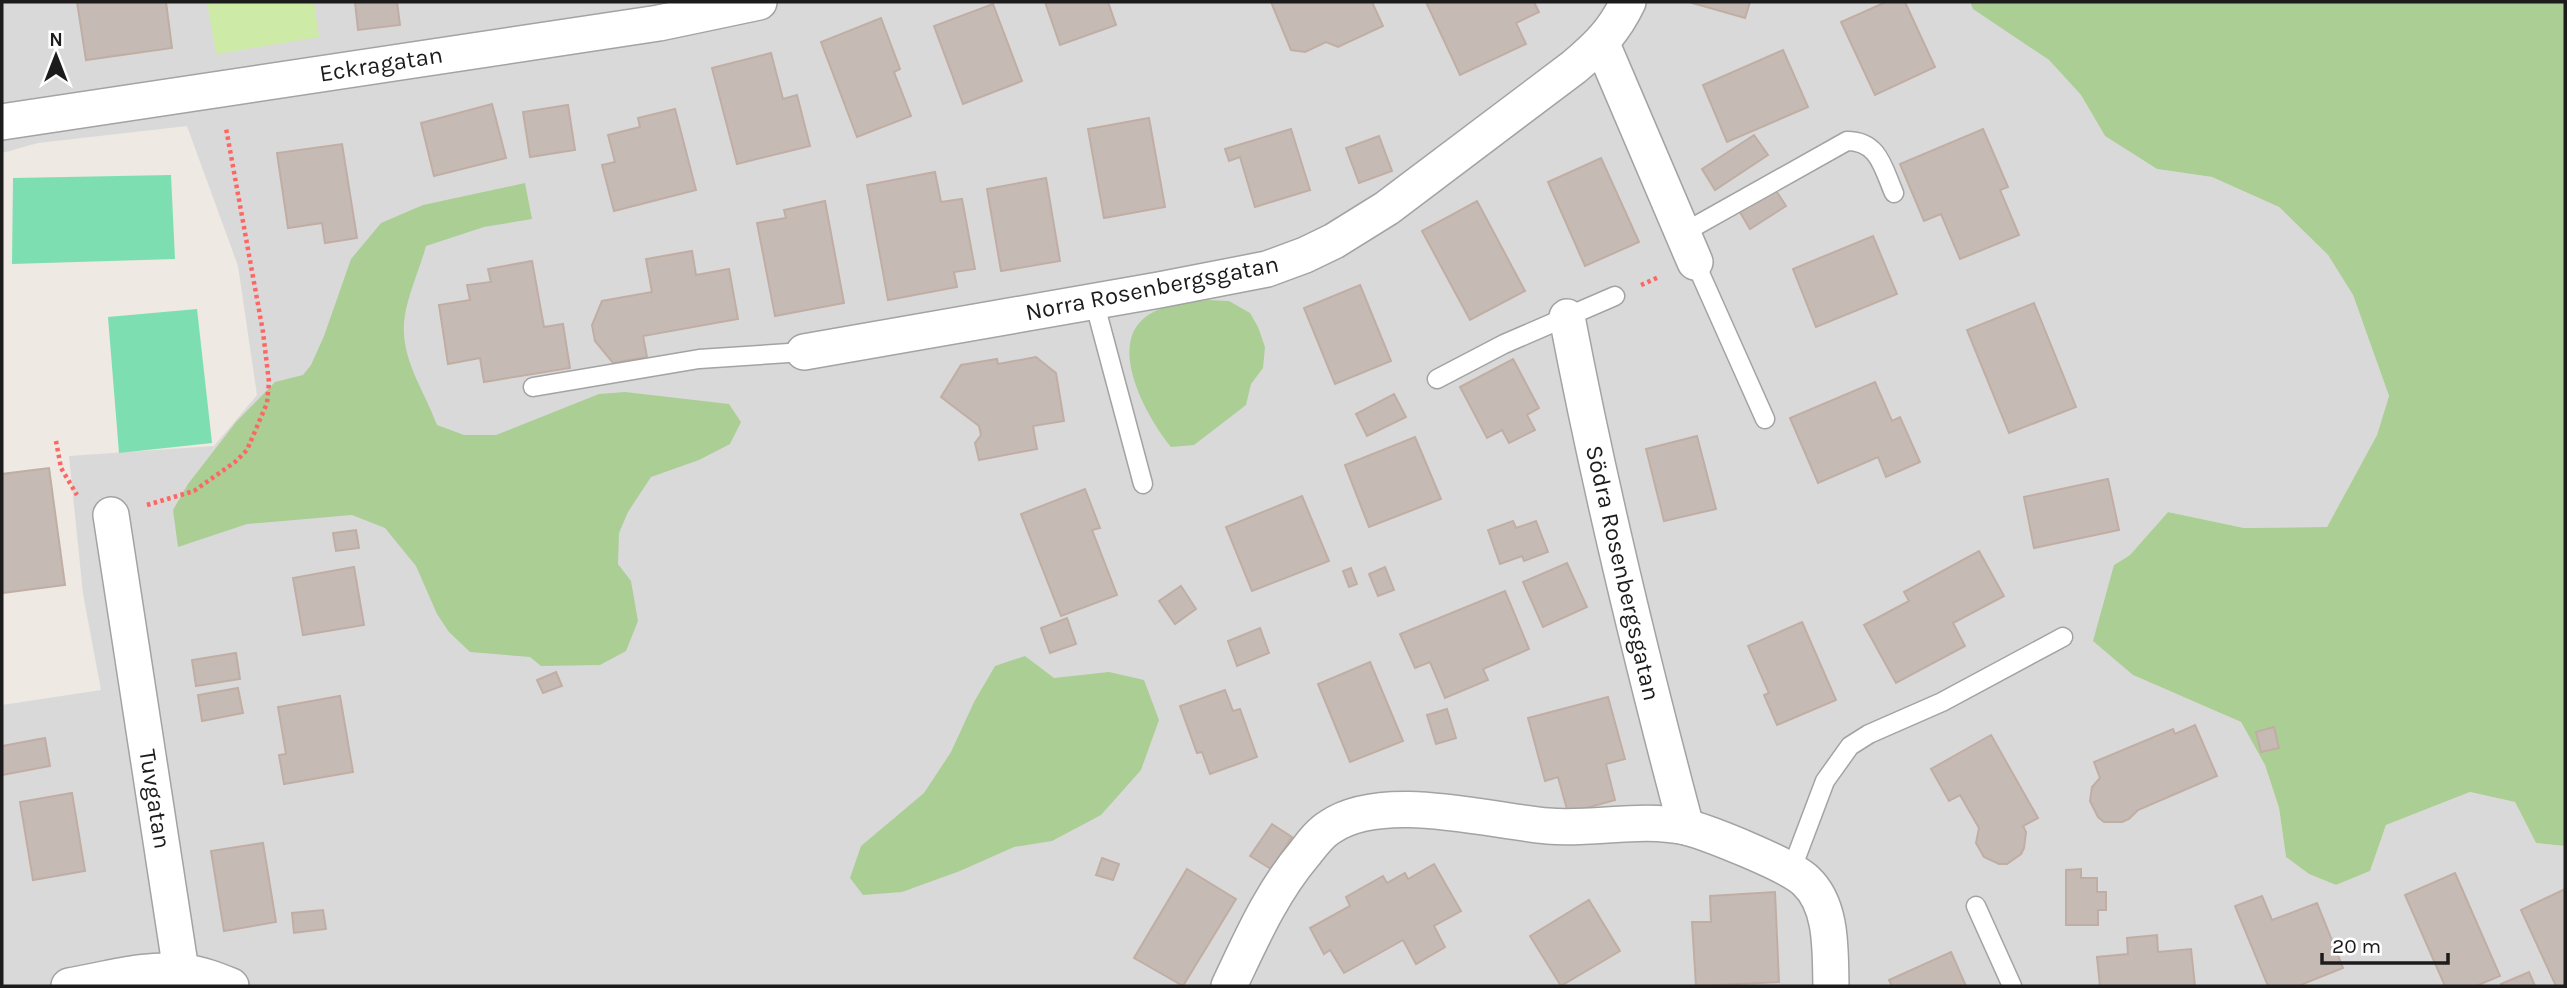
<svg xmlns="http://www.w3.org/2000/svg" width="2567" height="988" font-family="Karla,sans-serif">
<style>
.residential{fill:#dad9d9}
.grass{fill:#cdeaa6}
.forest{fill:#abce95}
.pitch{fill:#7ddfb1}
.building{fill:#c6bab5;stroke:#c0aea4;stroke-width:2}
.lines{fill:none;stroke-linecap:round;stroke-linejoin:round}
.lane-casing{stroke:#a3a3a3;stroke-width:21}
.street-casing{stroke:#a3a3a3;stroke-width:38}
.path{stroke:#fc6764;stroke-width:4.5;stroke-dasharray:3.5 3.5;stroke-linecap:butt}
.lane{stroke:#fff;stroke-width:18}
.street{stroke:#fff;stroke-width:35}
.labels{text-anchor:middle;stroke-width:5;stroke-linejoin:round;paint-order:stroke}
.street-label{font-size:24px;fill:#1c1c1c;stroke:#fff}
</style>
<rect width="100%" height="100%" fill="#eee9e2"/>
<polygon class="residential" points="2,2 1970,2 1974,9 2049,60 2081,95 2105,136 2157,169 2212,177 2279,207 2328,255 2353,295 2389,396 2377,435 2327,527 2244,528 2168,512 2130,555 2114,565 2133,675 2241,722 2265,765 2279,808 2286,857 2309,874 2336,885 2370,871 2386,825 2470,792 2515,802 2536,843 2565,846 2565,986 2,986 2,705 101,690 83,594 69,456 214,446 257,395 238,266 187,126 38,143 2,153"/>
<polygon class="grass" points="207,2 314,2 319,37 216,54"/>
<g class="forest">
<polygon points="1970,2 2565,2 2565,846 2536,843 2515,802 2470,792 2386,825 2370,871 2336,885 2309,874 2286,857 2279,808 2265,765 2241,722 2133,675 2093,641 2114,565 2130,555 2168,512 2244,528 2327,527 2377,435 2389,396 2353,295 2328,255 2279,207 2212,177 2157,169 2105,136 2081,95 2049,60 1973,9"/>
<path d="M525,183L532,219L484,227L426,246C420,268 408,295 405,315C398,356 424,389 437,425L464,435H496L599,394L625,392L729,404L741,422L730,444L699,460L651,477L628,512L619,533L618,564L631,581L638,621L626,651L600,665L541,666L530,657L470,652L449,632L437,614L416,566L385,528L352,515L247,524L178,547L173,510L188,484L236,422L275,382L303,375L311,365L324,336L351,259L381,223L423,205Z"/>
<path d="M1208,300L1229,301L1250,313L1258,327L1265,347L1263,368L1251,384L1246,405L1194,445L1171,447C1149,420 1109,351 1142,320C1159,304 1186,303 1208,300Z"/>
<polygon points="1025,656 1054,678 1109,672 1144,680 1159,720 1141,770 1101,815 1052,841 1014,847 960,871 902,892 863,895 850,878 861,846 924,793 951,752 974,702 995,666"/>
</g>
<g class="pitch">
<polygon points="171,175 175,259 12,264 13,178"/>
<polygon points="197,309 212,443 119,453 108,317"/>
</g>
<g class="building">
<polygon points="77,2 166,2 172,48 86,60"/>
<polygon points="355,2 397,2 400,25 358,30"/>
<polygon points="1045,2 1108,2 1116,25 1060,45"/>
<polygon points="1271,2 1372,2 1383,26 1338,47 1326,42 1305,52 1291,50"/>
<polygon points="1426,2 1534,2 1539,12 1516,23 1526,44 1460,75"/>
<polygon points="1689,2 1750,2 1745,18"/>
<polygon points="1886,2 1905,2 1935,67 1875,95 1841,22"/>
<polygon points="993,4 1022,81 963,104 934,26"/>
<polygon points="881,18 900,69 894,72 911,116 857,137 821,42"/>
<polygon points="1783,50 1808,107 1727,142 1703,85"/>
<polygon points="771,53 783,99 797,95 810,146 737,164 712,68"/>
<polygon points="492,104 506,158 434,176 421,123"/>
<polygon points="568,105 575,150 530,157 523,112"/>
<polygon points="675,109 696,190 614,211 602,165 615,162 608,135 640,127 638,118"/>
<polygon points="1149,118 1165,207 1104,218 1088,129"/>
<polygon points="1291,129 1310,190 1255,207 1240,157 1229,161 1225,149"/>
<polygon points="1983,129 2008,187 2000,190 2019,235 1960,259 1941,214 1924,221 1900,164"/>
<polygon points="1754,135 1768,155 1715,190 1702,169"/>
<polygon points="1379,136 1392,171 1359,183 1346,148"/>
<polygon points="342,144 357,238 325,243 322,223 288,228 277,153"/>
<polygon points="1601,158 1639,242 1585,266 1548,182"/>
<polygon points="935,172 941,202 962,199 975,269 954,272 957,287 888,300 867,185"/>
<polygon points="1046,178 1060,261 1001,271 987,189"/>
<polygon points="1773,186 1786,206 1750,229 1738,209"/>
<polygon points="825,201 844,303 775,316 757,223 786,218 784,210"/>
<polygon points="1477,201 1525,291 1470,320 1422,231"/>
<polygon points="1873,236 1897,294 1816,327 1793,269"/>
<polygon points="692,251 696,275 729,269 738,319 643,336 647,357 613,363 595,341 592,325 602,301 652,292 646,259"/>
<polygon points="532,261 544,327 563,324 570,368 484,382 480,358 448,364 439,305 470,300 467,285 491,282 488,269"/>
<polygon points="1360,285 1391,361 1335,384 1304,308"/>
<polygon points="2034,303 2076,407 2009,433 1967,330"/>
<polygon points="1036,357 1056,373 1064,421 1033,426 1037,449 979,460 975,443 981,435 979,426 941,397 961,365 997,359 998,364"/>
<polygon points="1513,359 1539,408 1527,415 1535,430 1509,443 1502,430 1487,438 1460,387"/>
<polygon points="1875,382 1892,421 1900,417 1920,462 1886,477 1878,457 1818,483 1790,418"/>
<polygon points="1394,394 1406,417 1367,436 1356,414"/>
<polygon points="1697,436 1716,509 1664,521 1646,449"/>
<polygon points="1415,437 1441,499 1369,527 1345,465"/>
<polygon points="49,468 65,585 2,593 2,474"/>
<polygon points="2108,479 2119,530 2034,548 2024,497"/>
<polygon points="1085,489 1100,528 1092,530 1117,595 1061,616 1021,514"/>
<polygon points="1302,496 1329,561 1252,591 1226,527"/>
<polygon points="1513,521 1516,528 1536,521 1548,552 1524,561 1522,556 1500,564 1488,530"/>
<polygon points="356,530 359,548 336,551 333,533"/>
<polygon points="1979,551 2004,596 1953,623 1965,646 1896,683 1864,625 1909,601 1904,592"/>
<polygon points="1567,563 1587,607 1543,627 1523,582"/>
<polygon points="354,567 364,625 303,635 293,578"/>
<polygon points="1385,567 1394,590 1378,596 1369,574"/>
<polygon points="1351,568 1357,584 1349,587 1343,571"/>
<polygon points="1181,586 1196,609 1175,624 1159,601"/>
<polygon points="1505,591 1529,649 1483,669 1488,680 1445,698 1430,662 1415,668 1400,634"/>
<polygon points="1067,618 1076,644 1050,653 1041,628"/>
<polygon points="1802,622 1836,700 1777,725 1764,695 1769,693 1748,646"/>
<polygon points="1260,628 1269,653 1237,666 1228,641"/>
<polygon points="236,653 240,679 196,686 192,660"/>
<polygon points="1370,662 1403,741 1350,762 1318,684"/>
<polygon points="556,672 562,686 543,693 537,680"/>
<polygon points="238,688 243,713 202,721 198,695"/>
<polygon points="1225,690 1233,711 1240,709 1257,757 1210,774 1202,752 1197,753 1180,706"/>
<polygon points="340,696 353,772 284,784 279,755 286,754 278,707"/>
<polygon points="1608,697 1625,759 1606,764 1615,800 1568,813 1558,777 1545,781 1528,718"/>
<polygon points="1447,709 1456,738 1436,744 1427,715"/>
<polygon points="2195,725 2217,776 2138,810 2129,819 2122,822 2104,822 2098,817 2090,801 2092,787 2100,778 2094,762 2173,729 2175,734"/>
<polygon points="2274,727 2279,748 2261,752 2256,732"/>
<polygon points="1991,735 2038,818 2023,826 2026,832 2024,848 2021,854 2007,864 1999,864 1984,857 1976,843 1979,828 1960,795 1949,801 1931,769"/>
<polygon points="45,738 50,766 2,775 2,746"/>
<polygon points="72,793 85,871 33,880 20,802"/>
<polygon points="1272,824 1292,837 1271,869 1250,856"/>
<polygon points="263,843 276,922 224,931 211,851"/>
<polygon points="1102,858 1119,864 1113,880 1096,875"/>
<polygon points="1434,864 1461,911 1434,926 1445,947 1416,964 1403,940 1344,973 1330,950 1324,954 1310,928 1350,906 1346,897 1383,876 1387,883 1405,873 1408,879"/>
<polygon points="1187,869 1236,899 1183,986 1134,958"/>
<polygon points="2081,869 2081,878 2097,878 2097,892 2106,892 2106,910 2098,910 2098,925 2066,925 2066,870"/>
<polygon points="2455,873 2500,976 2476,986 2445,986 2405,895"/>
<polygon points="2565,889 2565,986 2556,986 2521,910"/>
<polygon points="1775,892 1779,982 1696,986 1692,922 1711,922 1710,896"/>
<polygon points="2262,896 2272,920 2317,903 2343,968 2298,986 2268,986 2235,906"/>
<polygon points="1589,900 1620,951 1561,986 1530,936"/>
<polygon points="323,910 326,929 294,933 292,913"/>
<polygon points="2157,935 2158,952 2191,949 2195,986 2100,986 2097,957 2128,954 2127,938"/>
<polygon points="1951,952 1966,986 1892,986 1889,980"/>
<polygon points="2529,972 2535,986 2502,986 2501,984"/>
</g>
<g class="lines">
<g class="lane-casing">
<g id="lane">
<path d="M1683,233L1847,141C1879,141 1883,168 1894,193"/>
<polyline points="1695,262 1765,419"/>
<polyline points="1094,301 1143,484"/>
<polyline points="1437,379 1504,344 1615,296"/>
<polyline points="533,387 699,359 804,352"/>
<polyline points="1791,871 1825,781 1850,746 1869,734 1942,702 2063,637"/>
<polyline points="1976,906 2012,986"/>
</g>
</g>
<g class="street-casing">
<g id="street">
<polyline points="1602,44 1695,262"/>
<polyline points="2,122 659,23 759,2"/>
<path d="M1567,317C1600,489 1641,658 1686,827"/>
<path d="M804,352L1159,290L1267,269L1305,255L1334,241L1387,208L1574,67C1599,46 1614,31 1628,2"/>
<polyline points="111,515 181,971"/>
<path d="M69,986C105,980 147,967 184,972C201,974 216,980 231,986"/>
<path d="M1229,986C1251,940 1271,893 1305,853C1312,844 1320,833 1330,827C1383,791 1489,821 1548,826C1594,830 1641,817 1686,827C1709,833 1790,865 1806,881C1833,906 1830,952 1831,986"/>
</g>
</g>
<g class="path">
<polyline points="1641,285 1659,277"/>
<polyline points="56,441 61,468 77,495"/>
<polyline points="147,505 194,491 235,462 247,450 267,403 269,382 263,332 226,128"/>
</g>
<use href="#lane" class="lane"/>
<use href="#street" class="street"/>
</g>
<g class="labels">
<g class="street-label">
<text transform="translate(381 64) rotate(-9)" y="8">Eckragatan</text>
<text transform="translate(1152 288) rotate(-11)" y="8">Norra Rosenbergsgatan</text>
<text transform="translate(1623 573) rotate(77)" y="8">Södra Rosenbergsgatan</text>
<text transform="translate(155 799) rotate(81)" y="8">Tuvgatan</text>
</g>
</g>
<rect width="2567" height="988" fill="none" stroke="#1c1c1c" stroke-width="7"/>
<g transform="translate(56 56)" stroke="#ffffff" stroke-width="5" paint-order="stroke">
<path d="M0-5L12 26L0 18L-12 26Z" fill="#1c1c1c"/>
<text y="-10" font-size="19" font-weight="bold" text-anchor="middle" fill="#1c1c1c">N</text>
</g>
<path d="M2322 953v10h126v-10" fill="none" stroke="#1c1c1c" stroke-width="3.5"/>
<text x="2332" y="953" font-size="21" fill="#1c1c1c" stroke="#ffffff" stroke-width="5" paint-order="stroke">20 m</text>
</svg>
